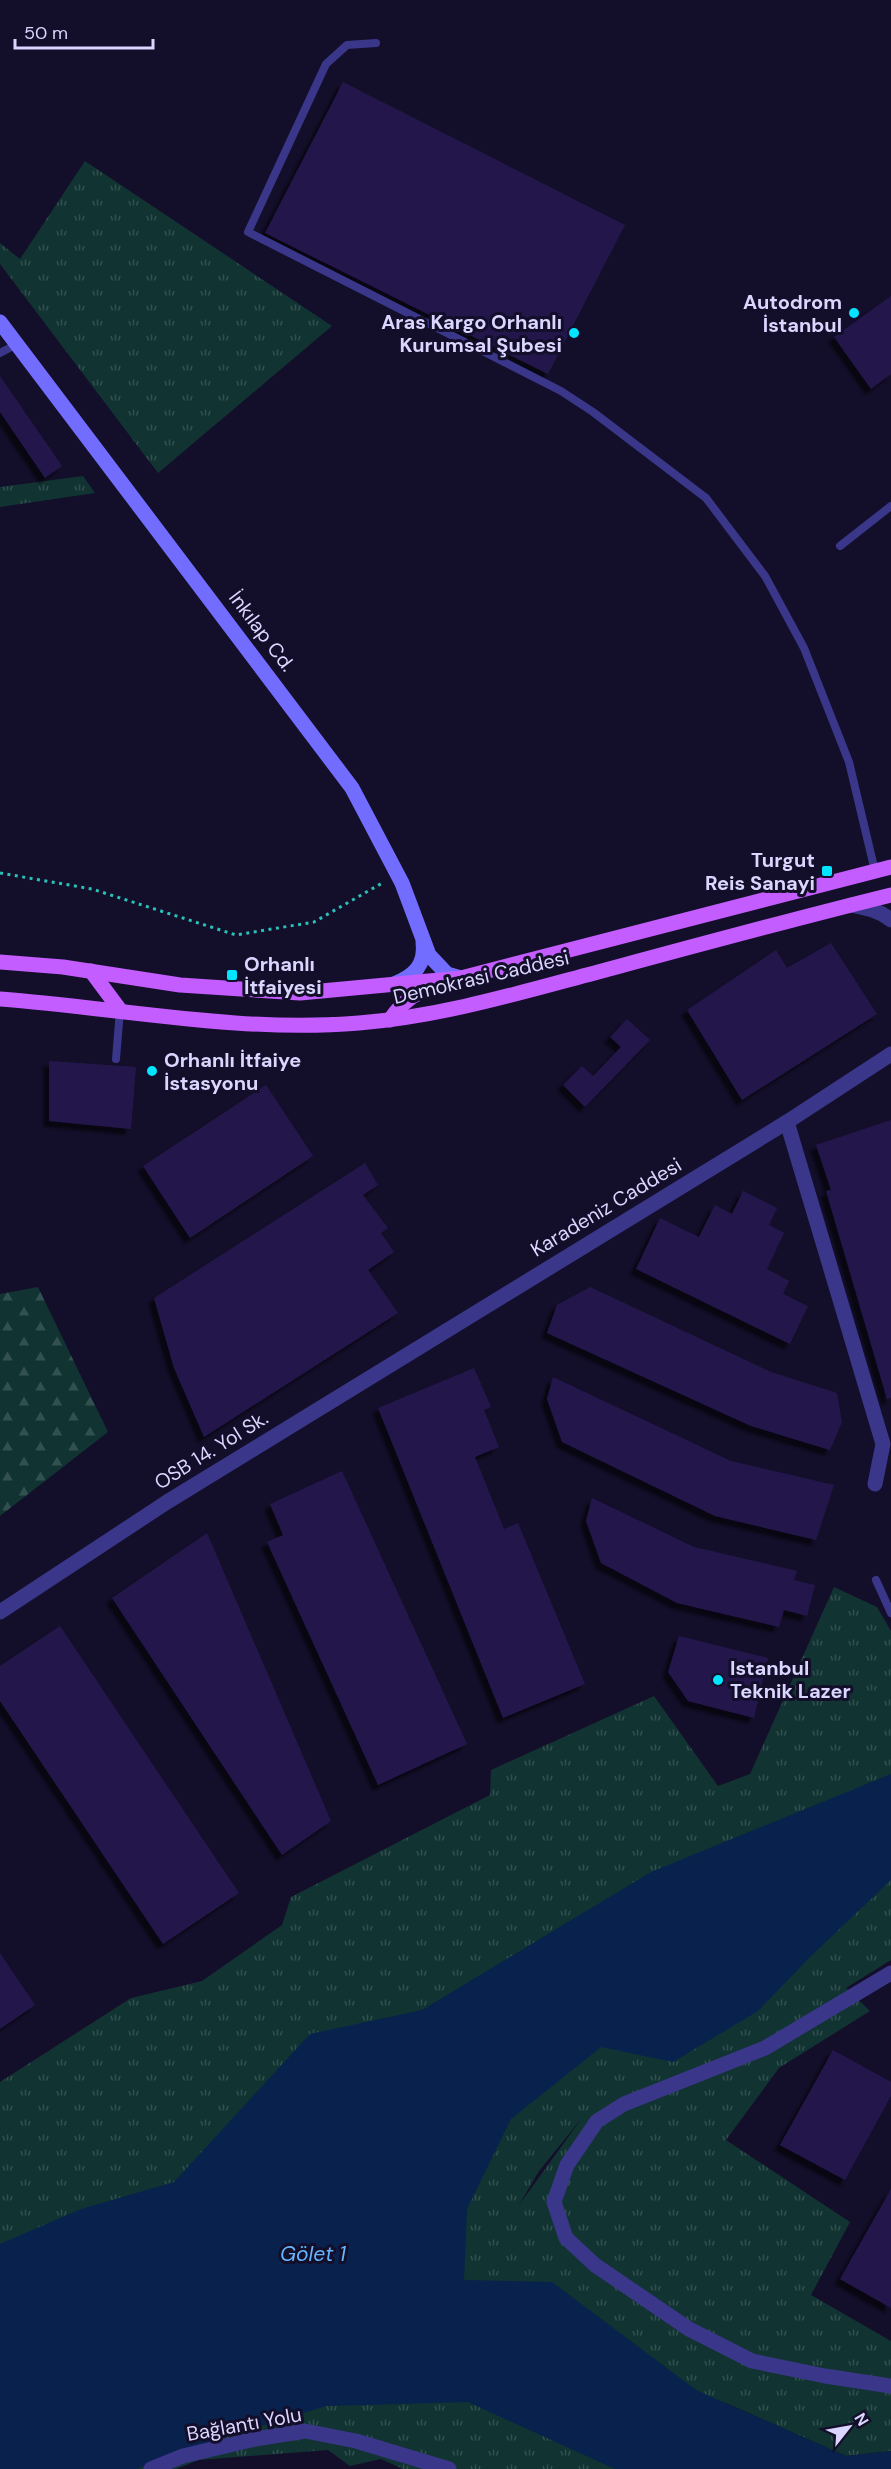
<svg xmlns="http://www.w3.org/2000/svg" width="891" height="2469" font-family="'DM Sans',sans-serif">
<style>
.grass{fill:url(#grass-tufts);fill-rule:evenodd}
.forest{fill:url(#forest-firs)}
.water{fill:#09224d}
.building{fill:#24194b;filter:url(#shadow)}
.lines{fill:none;stroke-linecap:round;stroke-linejoin:round}
.path{stroke:#29c1b8;stroke-width:3;stroke-dasharray:3 4.5;stroke-linecap:butt}
.lane{stroke:#3a378a;stroke-width:8}
.street{stroke:#3a378a;stroke-width:15}
.secondary{stroke:#726dff;stroke-width:15}
.primary{stroke:#c35dff;stroke-width:15}
.poi-dot{fill:#02e4ff;stroke:#130e29;stroke-width:2}
.labels{text-anchor:middle;stroke-width:6;stroke-linejoin:round;paint-order:stroke}
.poi-label{font-size:20px;font-weight:bold;fill:#dbd6ff;stroke:#130e29;text-anchor:end}
.street-label{font-size:20px;fill:#dbd6ff;stroke:#130e29}
.water-label{font-size:21px;font-style:italic;fill:#64b6ff;stroke:#130e29}
</style>
<defs>
<pattern id="grass-tufts" width="24" height="20" patternUnits="userSpaceOnUse" patternTransform="scale(1.5)"><rect width="24" height="20" fill="#113332"/><path d="M3 7l-1-3M5 7V3M7 7l1-3M15 17l-1-3M17 17v-4M19 17l1-3" fill="none" stroke="#335051"/></pattern>
<pattern id="forest-firs" width="22" height="20" patternUnits="userSpaceOnUse" patternTransform="scale(1.5)"><rect width="22" height="20" fill="#113332"/><path d="M5 1l3.5 6h-7zM16 11l3.5 6h-7z" fill="#335051"/></pattern>
<filter id="shadow"><feDropShadow dx="-5.5" dy="5.5" stdDeviation="1.5" flood-color="#0009"/></filter>
</defs>
<rect width="100%" height="100%" fill="#130e29"/>
<g class="grass">
<polygon points="85,161 332,326 158,473 0,264 0,243 20,259"/>
<polygon points="83,476 95,493 0,507 0,487"/>
<path d="M834,1587L877,1607L891,1631V1960L846,1988L870,2011L779,2068L726,2140L850,2222L811,2295L891,2341V2451L846,2456L726,2403L690,2469H403L381,2459L350,2466L328,2450L199,2460L176,2469H0V2082L131,1998L202,1981L282,1925L291,1897L490,1795L491,1770L654,1696L718,1786L750,1774ZM582,2118L519,2205L539,2171Z"/>
</g>
<polygon class="forest" points="38,1287 108,1432 0,1516 0,1294"/>
<polygon class="water" points="891,1774 891,1880 811,1956 758,2011 673,2062 601,2047 511,2119 467,2209 464,2280 552,2282 696,2390 846,2456 891,2451 891,2469 615,2469 468,2402 326,2406 190,2448 137,2469 0,2469 0,2244 81,2209 174,2182 310,2034 422,2010 651,1872"/>
<g class="building">
<polygon points="343,82 625,225 548,374 265,233"/>
<polygon points="891,296 891,374 871,389 834,337"/>
<polygon points="0,376 62,466 45,478 0,412"/>
<polygon points="831,943 877,1014 742,1100 687,1010 776,950 787,968"/>
<polygon points="627,1019 650,1040 585,1107 563,1085 582,1066 593,1076 621,1047 610,1037"/>
<polygon points="49,1061 136,1067 131,1129 49,1121"/>
<polygon points="266,1085 313,1156 190,1238 143,1166"/>
<polygon points="891,1120 891,1398 887,1399 826,1191 831,1190 816,1145"/>
<polygon points="365,1163 378,1185 363,1195 388,1228 381,1233 394,1252 368,1270 398,1313 204,1437 174,1368 154,1298"/>
<polygon points="743,1191 777,1208 769,1225 784,1233 767,1269 789,1281 783,1294 808,1306 790,1344 636,1269 660,1218 699,1237 715,1205 732,1214"/>
<polygon points="590,1287 771,1372 837,1393 842,1422 830,1450 751,1426 547,1333 557,1305"/>
<polygon points="474,1368 491,1407 484,1410 499,1447 475,1457 504,1529 518,1523 585,1684 503,1718 378,1408"/>
<polygon points="553,1377 731,1461 834,1485 816,1540 715,1516 562,1442 547,1399"/>
<polygon points="342,1471 467,1744 378,1785 267,1542 283,1535 270,1504"/>
<polygon points="592,1498 694,1547 797,1571 794,1580 815,1585 807,1616 784,1610 779,1627 677,1603 601,1563 586,1521"/>
<polygon points="207,1533 331,1821 282,1855 112,1598"/>
<polygon points="60,1626 239,1893 163,1944 0,1701 0,1666"/>
<polygon points="679,1636 768,1658 754,1718 688,1701 668,1672"/>
<polygon points="0,1953 35,2005 0,2029"/>
<polygon points="833,2050 891,2082 891,2096 845,2180 780,2145"/>
<polygon points="891,2189 891,2308 840,2279"/>
</g>
<g class="lines">
<polyline class="path" points="0,873 92,889 236,935 314,922 384,882"/>
<g class="lane">
<polyline points="376,43 347,45 326,64 248,232 561,391 593,412 706,498 765,576 804,648 849,762 875,871"/>
<polyline points="0,353 17,344"/>
<polyline points="840,546 891,506"/>
<polyline points="116,1059 120,1010"/>
<polyline points="876,1580 891,1613"/>
</g>
<g class="street">
<path d="M851,905C866,908 879,910 891,920"/>
<polyline points="787,1122 883,1444 875,1484"/>
<polyline points="0,1612 167,1502 787,1122 891,1054"/>
<polyline points="891,1973 765,2048 624,2104 597,2121 567,2165 554,2202 566,2238 595,2265 689,2329 752,2361 825,2376 891,2386"/>
<polyline points="151,2469 183,2456 255,2439 305,2431 356,2441 449,2469"/>
</g>
<g class="secondary">
<polyline points="0,322 352,788 402,883 429,955 447,974 461,978"/>
<path d="M394,984C414,976 426,965 423,942"/>
</g>
<g class="primary">
<polyline points="0,962 63,967 180,985 300,993 461,978 891,867"/>
<polyline points="91,971 120,1010"/>
<path d="M0,999C119,1008 239,1033 359,1023C446,1016 529,990 613,968C705,943 798,918 891,895"/>
<path d="M390,1020C401,1003 415,992 434,986"/>
</g>
</g>
<g class="poi-dot">
<circle cx="854" cy="313" r="6"/>
<circle cx="574" cy="333" r="6"/>
<rect x="821" y="865" width="12" height="12" rx="3"/>
<rect x="226" y="969" width="12" height="12" rx="3"/>
<circle cx="152" cy="1071" r="6"/>
<circle cx="718" cy="1680" r="6"/>
</g>
<g class="labels">
<g class="poi-label">
<text x="842" y="309">Autodrom<tspan x="842" dy="23">İstanbul</tspan></text>
<text x="562" y="329">Aras Kargo Orhanlı<tspan x="562" dy="23">Kurumsal Şubesi</tspan></text>
<text x="815" y="867">Turgut<tspan x="815" dy="23">Reis Sanayi</tspan></text>
<text x="244" y="971" text-anchor="start">Orhanlı<tspan x="244" dy="23">İtfaiyesi</tspan></text>
<text x="164" y="1067" text-anchor="start">Orhanlı İtfaiye<tspan x="164" dy="23">İstasyonu</tspan></text>
<text x="730" y="1675" text-anchor="start">Istanbul<tspan x="730" dy="23">Teknik Lazer</tspan></text>
</g>
<g class="street-label">
<text transform="translate(262 631) rotate(53)" y="7">İnkılap Cd.</text>
<text transform="translate(481 977) rotate(-13)" y="7">Demokrasi Caddesi</text>
<text transform="translate(606 1207) rotate(-31)" y="7">Karadeniz Caddesi</text>
<text transform="translate(211 1450) rotate(-32)" y="7">OSB 14. Yol Sk.</text>
<text transform="translate(244 2424) rotate(-10)" y="7">Bağlantı Yolu</text>
</g>
<g class="water-label">
<text x="313" y="2261">Gölet 1</text>
</g>
</g>
<g transform="translate(849 2427) rotate(59)" stroke="#130e29" stroke-width="4.5" paint-order="stroke">
<path d="M0-4.5L10 22L0 15L-10 22Z" fill="#dbd6ff"/>
<text y="-9" font-size="16" font-weight="bold" text-anchor="middle" fill="#dbd6ff">N</text>
</g>
<path d="M15 39v9h138v-9" fill="none" stroke="#dbd6ff" stroke-width="3"/>
<text x="24" y="39" font-size="18" fill="#dbd6ff" stroke="#130e29" stroke-width="4.5" paint-order="stroke">50 m</text>
</svg>
